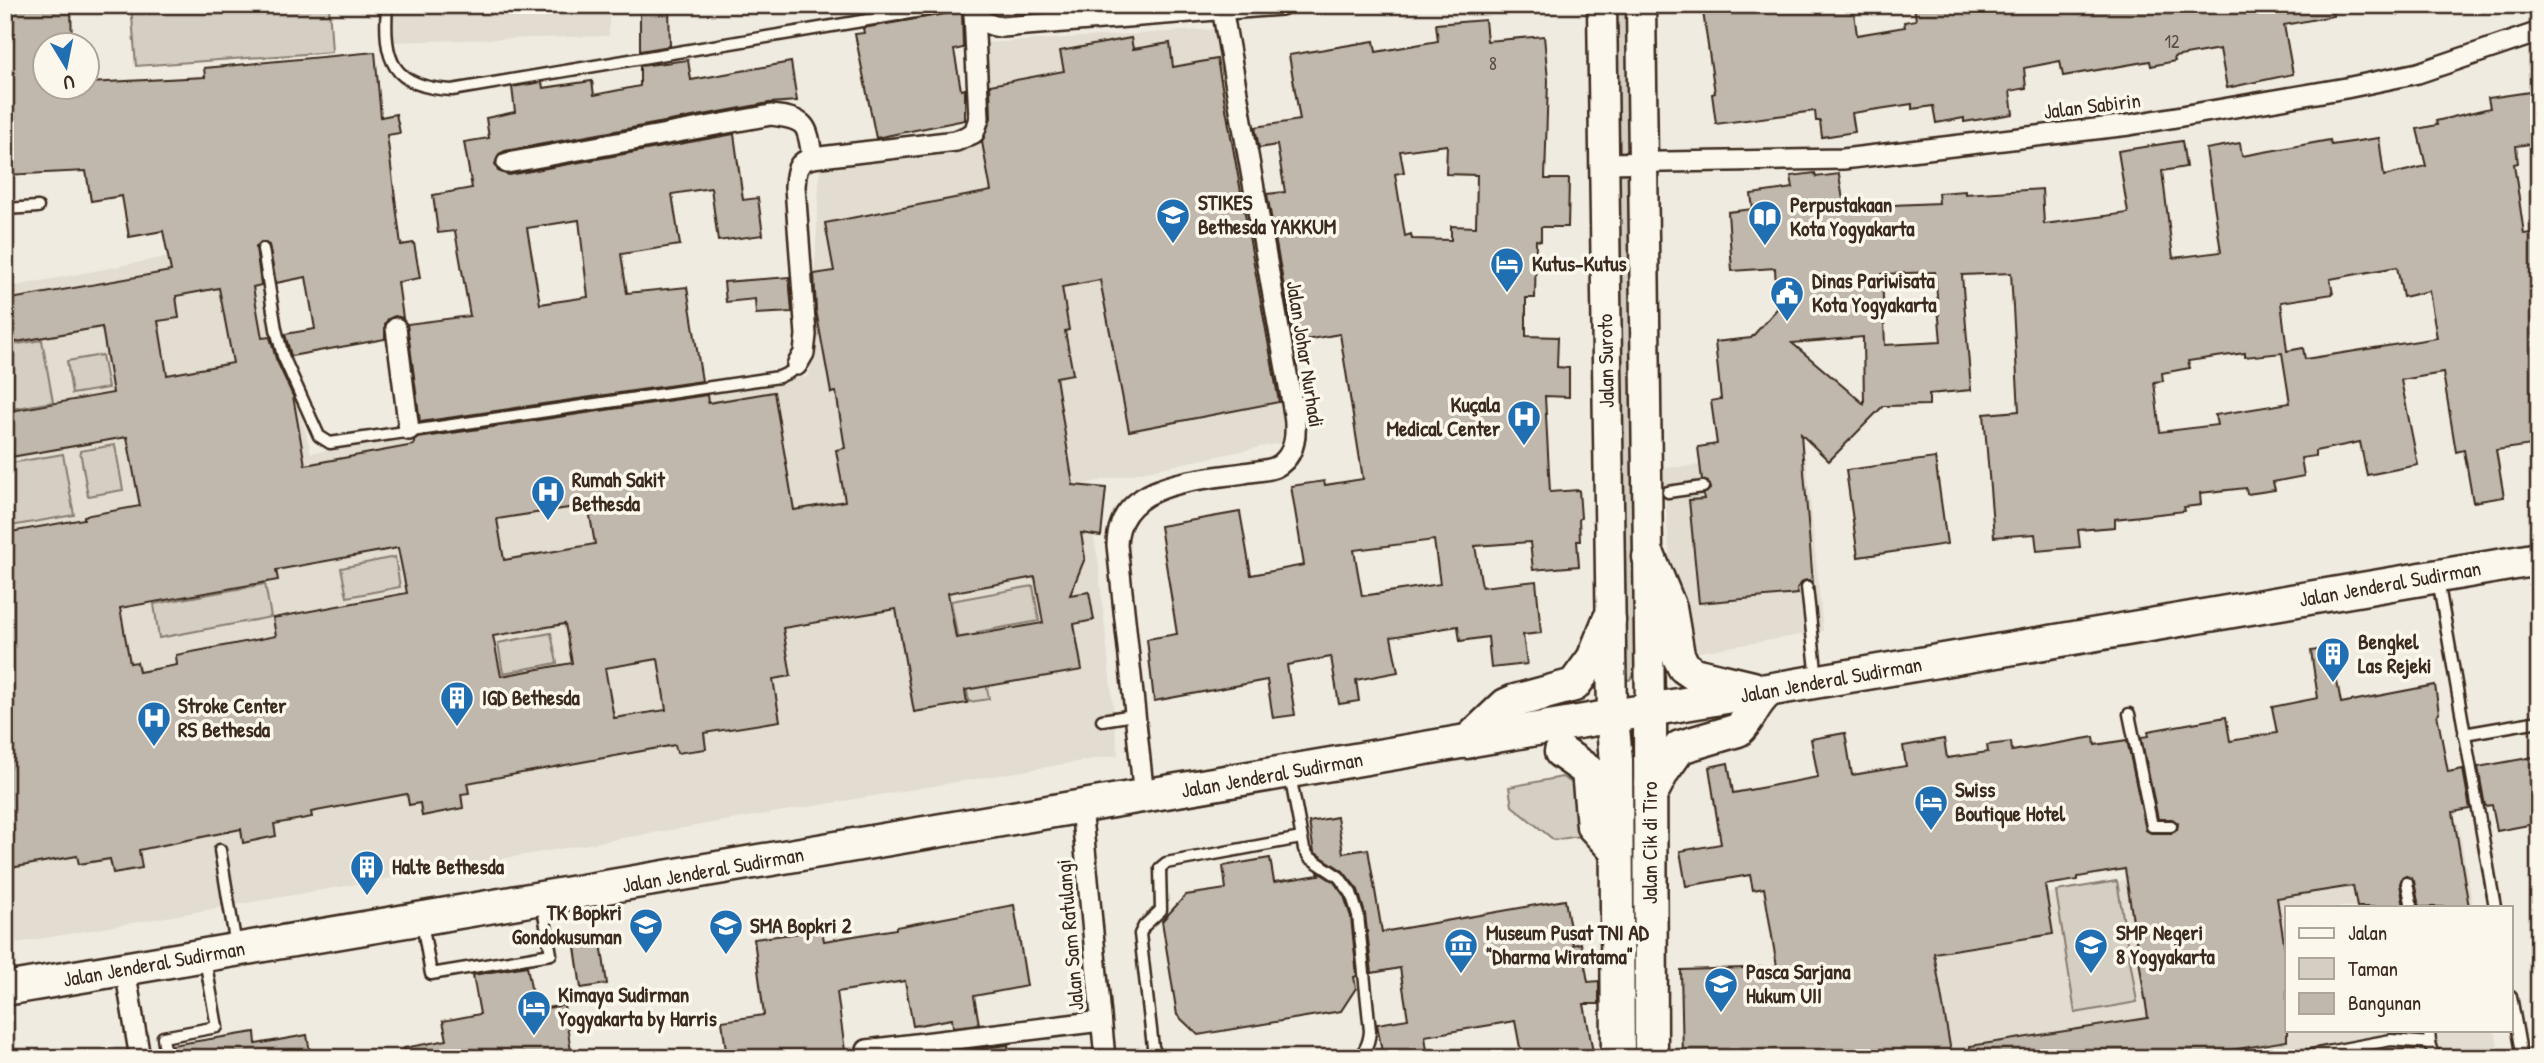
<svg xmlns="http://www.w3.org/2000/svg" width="2544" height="1063" font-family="'Patrick Hand',sans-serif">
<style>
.built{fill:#e2dcd1}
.green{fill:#d5cec3;stroke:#887c70;stroke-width:2}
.building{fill:#c0b8ad;stroke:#3b2a1e;stroke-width:2;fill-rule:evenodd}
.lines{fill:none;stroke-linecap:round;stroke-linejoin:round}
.lane-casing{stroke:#3b2a1e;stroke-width:15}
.street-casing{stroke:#3b2a1e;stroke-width:24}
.secondary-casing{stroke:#3b2a1e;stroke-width:33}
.primary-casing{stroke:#3b2a1e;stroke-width:37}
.lane{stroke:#fbf7ec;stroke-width:10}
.street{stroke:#fbf7ec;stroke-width:19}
.secondary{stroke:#fbf7ec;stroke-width:28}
.primary{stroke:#fbf7ec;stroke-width:32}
.labels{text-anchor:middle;stroke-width:7;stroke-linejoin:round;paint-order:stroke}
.number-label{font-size:18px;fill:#5c4e42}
.street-label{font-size:21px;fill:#3b2a1e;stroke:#fbf7ec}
.poi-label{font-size:21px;font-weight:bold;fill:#3b2a1e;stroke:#fbf7ec;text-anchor:start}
</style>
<rect width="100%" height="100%" fill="#f0ebe0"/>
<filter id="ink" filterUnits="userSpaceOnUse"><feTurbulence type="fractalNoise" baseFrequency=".0143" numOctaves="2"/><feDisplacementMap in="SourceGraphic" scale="14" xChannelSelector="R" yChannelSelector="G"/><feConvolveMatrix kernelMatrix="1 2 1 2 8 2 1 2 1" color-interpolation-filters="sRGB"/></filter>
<g filter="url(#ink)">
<g class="built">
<polygon points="390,5 609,5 609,36 389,42"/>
<polygon points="1217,29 1290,441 1084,484 1098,560 1118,755 576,846 5,945 5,288 255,240 281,386 294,385 311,453 809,376 820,168 995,137 984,43"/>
<polygon points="1806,457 1823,631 1694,653 1687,599 1670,563 1663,468"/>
<polygon points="2458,822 2473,907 2287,907 2287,1030 2495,1030 2500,1058 1902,1058 1890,921"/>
</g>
<g class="green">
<polygon points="131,5 329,5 332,52 136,66"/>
<polygon points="1612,5 1630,5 1635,668 1633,677 1629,680 1625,678"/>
<polygon points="42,340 53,402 5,410 5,346"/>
<polygon points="102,355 108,388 72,394 67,361"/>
<polygon points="115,445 123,490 88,496 80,451"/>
<polygon points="63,454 74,515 5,527 5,464"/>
<polygon points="395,557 400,587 347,597 341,568"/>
<polygon points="265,584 271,617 159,638 154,604"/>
<polygon points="1033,586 1039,621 977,632 989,699 969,702 951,601"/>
<polygon points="551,633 557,663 503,673 498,643"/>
<polygon points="1562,777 1572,783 1580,836 1554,840 1512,806 1509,787"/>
<polygon points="2117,881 2137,1002 2075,1013 2056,891"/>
</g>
<g class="building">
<path d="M5,5H71L72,46H46V88H88V83L205,77L204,68L375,52L381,117L396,114L400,133L387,135L401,245L414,243L420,278L398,282L403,318L395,316L388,319L385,324V339L291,356L285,334L315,329L306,277L276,283L269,245L261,242L256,247L261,285L253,287L262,338L270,337L276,359L293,396L305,465L414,445V441L418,438L707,395L708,403L774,392L794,510L845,501L836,450L845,448L836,392L831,393L816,310L814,274L834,271L825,223L991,191L982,142L991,118L990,85L1064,71L1060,51L1131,38L1133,49L1170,43L1173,67L1217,59L1279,402L1129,431L1100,280L1062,287L1069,330L1065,331L1073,374L1056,377L1073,485L1106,488L1101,536L1081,533L1085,558L1070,595L1089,592L1094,620L1074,624L1082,670L965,690L967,703L914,712L896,609L783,628L791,676L773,679L780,721L704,733L706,749L677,753L675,745L467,783L469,793L461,794L463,808L422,816L420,803L409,805L407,794L311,812L312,817L274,824L276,836L243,843L241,829L139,850L142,868L113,873L110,859L79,864L77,856L5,869V533L84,519V516L140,506L127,437L5,458V412L113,393L102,327L5,344V300L171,271L163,231L129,237L122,196L91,201L86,171L5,175ZM219,288L233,363L167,375L158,321L179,318L176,296ZM588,505L595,544L504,560L497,519ZM398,548L407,593L273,618L276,636L176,655L177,665L139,672L137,662L130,663L120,608L278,580L276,570ZM1035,577L1043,623L956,638L948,593ZM565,624L572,663L501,676L493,636ZM658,659L666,710L614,718L605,668Z"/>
<polygon points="860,5 911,5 861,14"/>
<polygon points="1702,5 1853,5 1857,35 1905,27 1904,22 1916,20 1914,5 2076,5 2077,13 2120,5 2332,5 2333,16 2284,25 2293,74 2227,88 2220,49 2174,57 2175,61 2151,66 2150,61 2063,76 2060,61 2024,68 2026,88 2010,91 2013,114 1964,122 1964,118 1936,123 1933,106 1912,109 1912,104 1852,113 1855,132 1822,137 1820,121 1816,121 1815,111 1716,124 1712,94 1715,93"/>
<polygon points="640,9 669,9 670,46 640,51"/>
<polygon points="962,11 963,48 954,50 961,90 965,89 965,120 876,138 855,34 864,33 863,28"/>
<path d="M1485,20L1487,41L1544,36L1548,80L1545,179H1569L1568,227H1541V241L1536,240L1535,298H1526V336L1558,337L1557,367L1569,368V397L1545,396L1550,492L1579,490L1581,518L1579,519L1580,541H1577L1579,566L1533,570L1530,542L1475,546L1482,587L1536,581L1541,633L1523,635L1527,664L1491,668L1488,637L1460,641L1458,626L1391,637L1398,672L1356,680L1359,701L1339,704L1331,657L1287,665L1295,715L1273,718L1267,680L1154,701L1147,639L1177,634L1160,526L1240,512L1251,575L1304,565L1291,486L1324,481L1325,485L1363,479L1340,334L1294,342L1267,194L1285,192L1277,145L1259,148L1255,127L1300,120L1289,55L1374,41L1376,52L1438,41L1436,24ZM1447,145L1446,174L1477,175L1476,227L1451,226V240L1412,239L1411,234L1405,236L1395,174L1404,172L1400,151ZM1434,540L1440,584L1362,596L1354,550Z"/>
<path d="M688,60L691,80L791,62L797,101L769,103L505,151L499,154L495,164L498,171L509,175L734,134L743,200L758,198L763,235L718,241L711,188L672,194L680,245L621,254L627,293L687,287L702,381L420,422L407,324L470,316L455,231L438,233L433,195L472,188L464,142L489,138L486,118L515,112L512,87L542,82L543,88L592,81L594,95L640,86V66ZM579,220L588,297L540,304L527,228Z"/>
<path d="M2530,92L2537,143L2516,146L2518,163L2514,164L2524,234L2539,232V444L2496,450L2504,497L2473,502L2464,450L2456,452L2443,373L2401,380L2418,465L2367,475L2360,442L2315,451V456L2301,458L2304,476L2273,482L2275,490L2247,494L2246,488L2200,493L2201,505L2184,507L2185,511L2115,519V527L2078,530L2080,547L2037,551L2035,534L1994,537L1984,414L2019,411L2011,273L1962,275L1971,390L1929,394V405L1883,406L1829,461L1801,434L1813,584L1809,580L1803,581L1797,588L1798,594L1699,603L1689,500L1704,499L1703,494L1710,489L1708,482L1702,480L1698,447L1717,444L1711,401L1721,399L1715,342L1751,338L1777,309L1775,268L1732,271L1728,212L1753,209L1751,194L1793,188L1791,176L1815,173L1816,177L1839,174L1844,207L1939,203L1938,193L1965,191V194L2042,189L2044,224L2128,213L2118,151L2182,141L2186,167L2162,171L2173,258L2221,252L2206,149L2240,143L2242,156L2330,140L2331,145L2379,138L2384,176L2426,166L2417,129L2437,125L2436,121L2490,108L2488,98ZM2397,267L2403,297L2429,291L2437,338L2305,359L2303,348L2287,351L2281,302L2333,294L2330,279ZM1935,272L1941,342L1885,345L1882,274ZM1863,337L1864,404L1792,343ZM2245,353V357L2282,353L2290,403L2215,415L2217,425L2160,432L2154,382L2163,381L2162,373L2190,368L2188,361Z"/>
<polygon points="789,277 792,312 756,314 755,299 726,302 724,282"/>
<polygon points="1935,458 1947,544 1858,557 1846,470"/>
<polygon points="2331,648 2341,703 2435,685 2439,713 2437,714 2448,772 2463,769 2470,809 2453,812 2469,907 2419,907 2414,881 2406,876 2402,878 2400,884 2404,907 2357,907 2353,886 2277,898 2287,962 2287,1041 2182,1058 1971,1058 1970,1046 2148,1018 2125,869 2078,877 2078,880 2045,885 2053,934 1934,953 1952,1058 1683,1058 1681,970 1777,967 1764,888 1753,890 1750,875 1686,886 1680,851 1721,844 1709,767 1728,763 1733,793 1818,777 1811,739 1845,733 1852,775 1906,766 1903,746 1944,739 1947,758 1988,752 1987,745 2011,742 2012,751 2094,737 2095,745 2127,740 2146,830 2151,833 2172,833 2177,830 2178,823 2172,819 2158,819 2141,737 2149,736 2148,731 2226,717 2230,741 2277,733 2272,707 2318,698 2311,651"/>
<polygon points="2539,756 2539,823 2497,831 2492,805 2485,806 2478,767"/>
<polygon points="1337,817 1343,853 1368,849 1382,932 1565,900 1573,945 1581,943 1588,982 1599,981 1599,1004 1584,1004 1593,1052 1563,1058 1522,1058 1515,1021 1425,1036 1428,1058 1383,1058 1377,1024 1408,1019 1400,968 1372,973 1365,914 1358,890 1343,871 1314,852 1309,822"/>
<polygon points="1270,858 1274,882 1319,875 1318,872 1334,882 1344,896 1351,917 1357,976 1354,977 1356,988 1341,1011 1198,1035 1177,1015 1162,921 1186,895 1226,889 1223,866"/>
<polygon points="1014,905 1027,986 974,996 979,1024 953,1027 952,1019 913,1026 905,981 837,992 846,1058 727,1058 722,1021 764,1015 754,939 822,930 824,941 896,929 896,927"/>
<polygon points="601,943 607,984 581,988 575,947"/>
<polygon points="527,966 535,1010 564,1005 572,1058 405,1058 404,1048 447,1040 443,1021 480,1014 473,975"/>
<polygon points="255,1032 256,1044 307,1035 311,1058 173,1058 172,1045"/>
<polygon points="1008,1045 1010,1058 939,1058 939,1053"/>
</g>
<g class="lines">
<g class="lane-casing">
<g id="lane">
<path d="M387,5C383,61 392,87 452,90L957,5"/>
<polyline points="5,209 38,207"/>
<polyline points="263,249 276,329 283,356 319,436 330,443 779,377 790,372 797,365"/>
<polyline points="1668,492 1703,487"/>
<polyline points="2438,580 2495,907"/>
<polyline points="1807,587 1817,679"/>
<polyline points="2129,714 2152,826 2171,826"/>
<polyline points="1102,720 1134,715"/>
<polyline points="2464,734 2539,721"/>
<path d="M1290,775L1304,849L1309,857L1339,877L1351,893L1358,915L1370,1031C1369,1043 1365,1054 1354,1058"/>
<polyline points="220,850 236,946"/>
<polyline points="2407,883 2412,907"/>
<polyline points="422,922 431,974 551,954 542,903"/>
<polyline points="2511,996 2522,1058"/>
<polyline points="2429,1030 2430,1043"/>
<polyline points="166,1058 163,1037 217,1027 205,959"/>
<polyline points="1158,1058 1153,1047 1140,934 1144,926 1161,910 1160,868 1166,863 1301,838"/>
<polyline points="2295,1058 2391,1040 2430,1043 2435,1058"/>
</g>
</g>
<g class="street-casing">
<g id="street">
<path d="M974,5V14C983,22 990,26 1002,27L1281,5"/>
<path d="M507,163L771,115C806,119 808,124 812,158"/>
<polyline points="1604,163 1843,159 2129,125 2346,88 2418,73 2539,32"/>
<polyline points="396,328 409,430"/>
<path d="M797,365L804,353L806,335L795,187C796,172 796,162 812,158L956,141L974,133L979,118L974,14"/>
<path d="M1144,797L1117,545C1118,482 1198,480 1244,473C1254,471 1267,471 1276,467C1296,456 1297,434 1294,414L1222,8"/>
<polyline points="1081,807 1105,1058"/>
<polyline points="125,969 140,1058"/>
<polyline points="867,1050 1101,1021"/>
</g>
</g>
<g class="secondary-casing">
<g id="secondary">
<polyline points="1602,5 1612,717"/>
<polyline points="1641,5 1650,711"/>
</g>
</g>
<g class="primary-casing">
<g id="primary">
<polyline points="1649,557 1670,608 1678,655 1684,667 1694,674 1753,688"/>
<polyline points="1650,711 1651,1058"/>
<polyline points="1612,717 1616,760 1618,1058"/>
<polyline points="1467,742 1506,705 1515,701 1574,685 1593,659 1609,620"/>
<polyline points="1561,752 1588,771 1593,826 1616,851"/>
<path d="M1651,794L1663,771L1680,747L1738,730C1750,720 1752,704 1768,691"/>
<polyline points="5,989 2539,559"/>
</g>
</g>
<use href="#lane" class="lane"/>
<use href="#street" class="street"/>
<use href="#secondary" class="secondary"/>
<use href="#primary" class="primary"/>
</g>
</g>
<defs>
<g id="university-pin" transform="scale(1.75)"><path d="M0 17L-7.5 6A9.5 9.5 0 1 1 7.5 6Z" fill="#1f6fb2" stroke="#fbf7ec"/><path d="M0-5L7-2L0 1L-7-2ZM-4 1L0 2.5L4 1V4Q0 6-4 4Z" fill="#fff"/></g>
<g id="library-pin" transform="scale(1.75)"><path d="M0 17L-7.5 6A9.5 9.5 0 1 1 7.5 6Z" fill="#1f6fb2" stroke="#fbf7ec"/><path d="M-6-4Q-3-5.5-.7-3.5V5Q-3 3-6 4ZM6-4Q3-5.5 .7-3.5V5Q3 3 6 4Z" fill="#fff"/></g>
<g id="hotel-pin" transform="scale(1.75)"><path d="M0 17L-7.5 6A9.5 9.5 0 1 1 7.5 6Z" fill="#1f6fb2" stroke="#fbf7ec"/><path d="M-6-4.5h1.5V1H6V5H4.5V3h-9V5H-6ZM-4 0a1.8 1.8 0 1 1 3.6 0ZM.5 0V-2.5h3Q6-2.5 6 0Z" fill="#fff"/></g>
<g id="civic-pin" transform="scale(1.75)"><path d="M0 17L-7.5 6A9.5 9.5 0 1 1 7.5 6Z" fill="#1f6fb2" stroke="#fbf7ec"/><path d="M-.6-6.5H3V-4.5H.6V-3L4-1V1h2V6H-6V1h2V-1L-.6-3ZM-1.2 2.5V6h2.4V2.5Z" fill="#fff"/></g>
<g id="hospital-pin" transform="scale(1.75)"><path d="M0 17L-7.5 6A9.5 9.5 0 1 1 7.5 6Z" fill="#1f6fb2" stroke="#fbf7ec"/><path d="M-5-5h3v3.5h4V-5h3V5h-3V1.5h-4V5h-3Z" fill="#fff"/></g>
<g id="building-pin" transform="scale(1.75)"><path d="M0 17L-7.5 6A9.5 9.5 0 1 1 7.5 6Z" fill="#1f6fb2" stroke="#fbf7ec"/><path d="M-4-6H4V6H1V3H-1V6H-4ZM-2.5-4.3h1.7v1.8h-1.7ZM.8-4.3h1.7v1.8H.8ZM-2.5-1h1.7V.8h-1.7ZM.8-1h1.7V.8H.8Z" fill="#fff"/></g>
<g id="school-pin" transform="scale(1.75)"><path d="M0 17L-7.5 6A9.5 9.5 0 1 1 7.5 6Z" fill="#1f6fb2" stroke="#fbf7ec"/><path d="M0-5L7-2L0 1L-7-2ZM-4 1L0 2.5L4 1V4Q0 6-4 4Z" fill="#fff"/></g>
<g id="museum-pin" transform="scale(1.75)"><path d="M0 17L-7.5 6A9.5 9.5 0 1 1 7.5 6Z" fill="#1f6fb2" stroke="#fbf7ec"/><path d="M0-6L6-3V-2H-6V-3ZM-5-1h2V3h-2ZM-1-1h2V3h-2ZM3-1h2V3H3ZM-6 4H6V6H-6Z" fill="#fff"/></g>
</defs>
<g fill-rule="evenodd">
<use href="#university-pin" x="1173" y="215"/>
<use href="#library-pin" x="1765" y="217"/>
<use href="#hotel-pin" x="1507" y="264"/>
<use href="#civic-pin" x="1787" y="293"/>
<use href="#hospital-pin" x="1524" y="417"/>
<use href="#hospital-pin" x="548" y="492"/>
<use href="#building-pin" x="2333" y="654"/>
<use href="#building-pin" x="457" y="698"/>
<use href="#hospital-pin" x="154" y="718"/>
<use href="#hotel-pin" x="1931" y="802"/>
<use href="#building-pin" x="367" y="867"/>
<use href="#school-pin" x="646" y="925"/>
<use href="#school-pin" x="726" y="926"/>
<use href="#museum-pin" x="1461" y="945"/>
<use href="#school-pin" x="2091" y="945"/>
<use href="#university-pin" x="1721" y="984"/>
<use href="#hotel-pin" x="534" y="1007"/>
</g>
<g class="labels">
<g class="number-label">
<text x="2172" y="48">12</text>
<text x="1493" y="70">8</text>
</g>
<g class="street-label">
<text transform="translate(2092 106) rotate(-7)" y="7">Jalan Sabirin</text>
<text transform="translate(1305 354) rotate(81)" y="7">Jalan Johar Nurhadi</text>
<text transform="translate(1606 361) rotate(-91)" y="7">Jalan Suroto</text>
<text transform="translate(2390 584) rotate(-10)" y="7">Jalan Jenderal Sudirman</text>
<text transform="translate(1831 680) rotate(-10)" y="7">Jalan Jenderal Sudirman</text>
<text transform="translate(1272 775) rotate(-10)" y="7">Jalan Jenderal Sudirman</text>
<text transform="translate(1650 843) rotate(-90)" y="7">Jalan Cik di Tiro</text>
<text transform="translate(713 870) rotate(-10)" y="7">Jalan Jenderal Sudirman</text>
<text transform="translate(1070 935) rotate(-95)" y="7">Jalan Sam Ratulangi</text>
<text transform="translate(154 964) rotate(-10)" y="7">Jalan Jenderal Sudirman</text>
</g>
<g class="poi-label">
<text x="1198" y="210">STIKES<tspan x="1198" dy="24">Bethesda YAKKUM</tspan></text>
<text x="1790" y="212">Perpustakaan<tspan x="1790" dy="24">Kota Yogyakarta</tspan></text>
<text x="1532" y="271">Kutus-Kutus</text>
<text x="1812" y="288">Dinas Pariwisata<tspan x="1812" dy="24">Kota Yogyakarta</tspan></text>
<text x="1500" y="412" text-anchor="end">Kuçala<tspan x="1500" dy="24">Medical Center</tspan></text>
<text x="572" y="487">Rumah Sakit<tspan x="572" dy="24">Bethesda</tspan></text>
<text x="2358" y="649">Bengkel<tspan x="2358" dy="24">Las Rejeki</tspan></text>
<text x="482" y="705">IGD Bethesda</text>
<text x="178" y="713">Stroke Center<tspan x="178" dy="24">RS Bethesda</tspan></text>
<text x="1955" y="797">Swiss<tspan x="1955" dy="24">Boutique Hotel</tspan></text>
<text x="392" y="874">Halte Bethesda</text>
<text x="622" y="920" text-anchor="end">TK Bopkri<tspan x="622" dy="24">Gondokusuman</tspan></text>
<text x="750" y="933">SMA Bopkri 2</text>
<text x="1486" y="940">Museum Pusat TNI AD<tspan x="1486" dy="24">"Dharma Wiratama"</tspan></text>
<text x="2116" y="940">SMP Negeri<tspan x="2116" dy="24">8 Yogyakarta</tspan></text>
<text x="1746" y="979">Pasca Sarjana<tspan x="1746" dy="24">Hukum UII</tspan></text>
<text x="558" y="1002">Kimaya Sudirman<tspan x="558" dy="24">Yogyakarta by Harris</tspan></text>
</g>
</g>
<rect width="2544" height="1063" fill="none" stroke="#fbf7ec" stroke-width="28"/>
<rect x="14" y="14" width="2516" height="1035" fill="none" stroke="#3b2a1e" stroke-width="2.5" filter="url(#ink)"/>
<rect x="2285" y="906" width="228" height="126" fill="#fbf7ec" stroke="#aea59a" stroke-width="2"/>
<rect x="2299" y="928" width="35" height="10" fill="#fbf7ec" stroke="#aea59a" stroke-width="2"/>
<text x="2348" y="940" font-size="21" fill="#3b2a1e">Jalan</text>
<rect x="2299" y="958" width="35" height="21" fill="#d5cec3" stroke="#aea59a" stroke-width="2"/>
<text x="2348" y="976" font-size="21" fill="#3b2a1e">Taman</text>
<rect x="2299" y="993" width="35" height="21" fill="#c0b8ad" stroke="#aea59a" stroke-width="2"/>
<text x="2348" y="1010" font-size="21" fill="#3b2a1e">Bangunan</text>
<g transform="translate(66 66) rotate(170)"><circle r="33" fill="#fbf7ec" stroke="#aea59a" stroke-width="2"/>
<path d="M0-5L12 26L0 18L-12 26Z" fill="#1f6fb2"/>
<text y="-10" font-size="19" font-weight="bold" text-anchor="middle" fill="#3b2a1e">U</text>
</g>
</svg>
